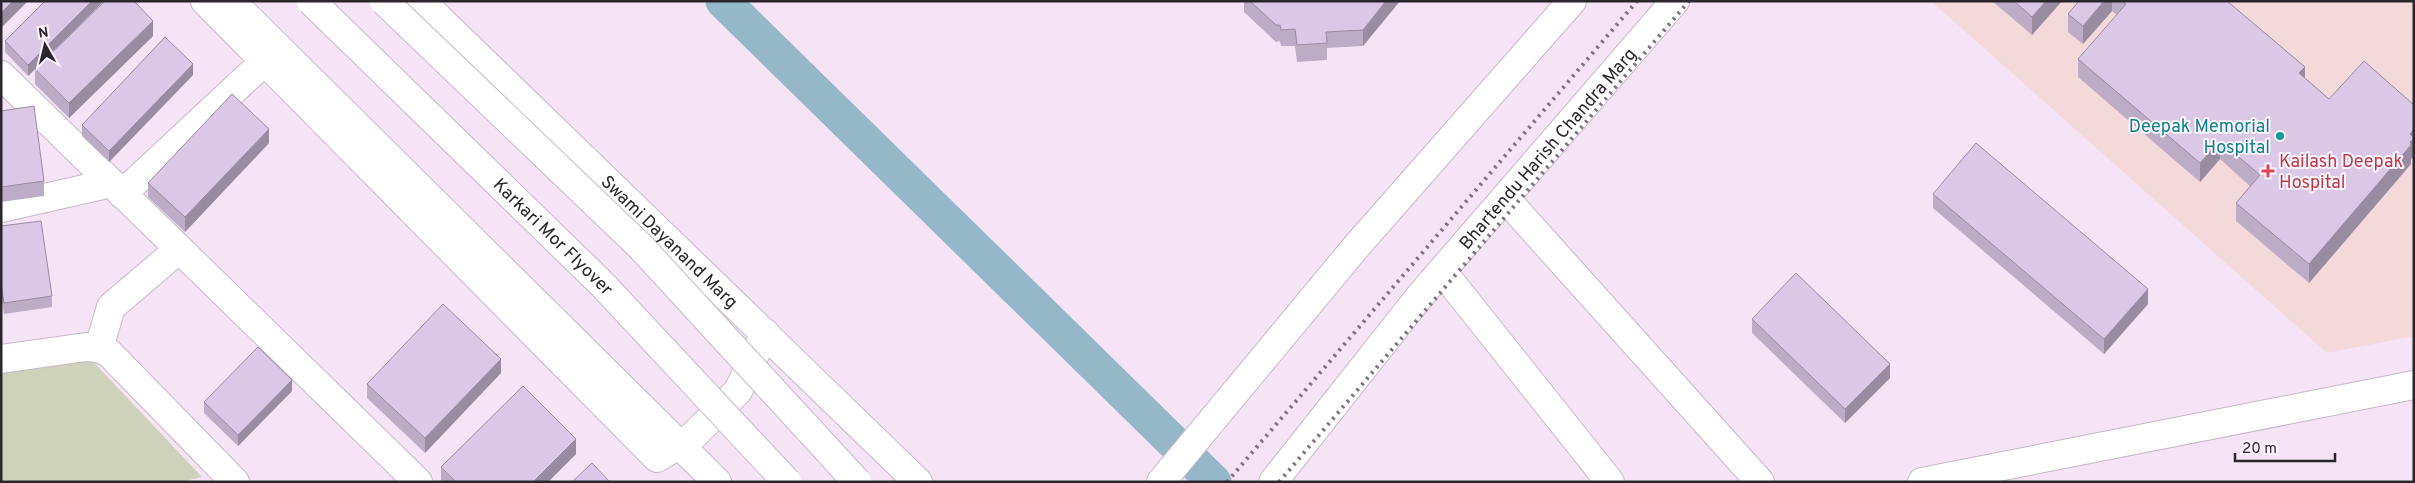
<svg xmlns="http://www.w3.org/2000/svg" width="2415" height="483" font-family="Overpass,sans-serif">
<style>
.medical{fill:#f4d9da}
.green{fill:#ced2bb}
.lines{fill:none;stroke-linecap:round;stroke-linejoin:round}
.canal{stroke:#94b8c7;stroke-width:35}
.minor-casing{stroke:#c7b8c9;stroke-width:30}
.secondary-casing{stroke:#c7b8c9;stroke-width:30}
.minor{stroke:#fff;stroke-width:28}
.secondary{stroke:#fff;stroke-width:28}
.rail{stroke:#7f7580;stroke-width:4;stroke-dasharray:2.5 5;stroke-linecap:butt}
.primary-bridge-casing{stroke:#c7b8c9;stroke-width:30;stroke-linecap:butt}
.primary-bridge{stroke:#fff;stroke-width:28}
.wall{fill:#bcacc6}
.shaded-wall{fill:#998ca1}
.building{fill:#dbc8e6;stroke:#998ca1}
.culture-dot{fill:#0f9aa8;stroke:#fef4ff;stroke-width:2}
.health-dot{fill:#e0444e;stroke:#fef4ff;stroke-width:2}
.labels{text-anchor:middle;stroke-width:4;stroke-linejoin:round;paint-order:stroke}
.culture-label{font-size:18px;fill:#0d838f;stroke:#fef4ff;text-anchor:end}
.street-label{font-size:18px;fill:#2b252c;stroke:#fef4ff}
.health-label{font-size:18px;fill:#be3a42;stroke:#fef4ff;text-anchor:start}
</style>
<rect width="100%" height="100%" fill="#f5e4f6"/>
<polygon class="medical" points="1931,1 2409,1 2414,6 2414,336 2327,353"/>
<polygon class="green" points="85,353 202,477 181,482 1,482 1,367"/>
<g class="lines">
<polyline class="canal" points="723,1 1214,482"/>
<g class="minor-casing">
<g id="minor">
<polyline points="205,1 657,458 692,437 738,391 765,333"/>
<polyline points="1,75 418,482"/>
<polyline points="122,194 264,62"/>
<polyline points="1505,198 1760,482"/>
<polyline points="1,208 111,183"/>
<polyline points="1442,271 1610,482"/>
<polyline points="99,348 111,307 179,249"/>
<polyline points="1,359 86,347 99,348 109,353 235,482"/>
<polyline points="1922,482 2414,385"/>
</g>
</g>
<g class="secondary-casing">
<g id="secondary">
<polyline points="231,1 717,482"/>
<path id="s1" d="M421,1L918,482"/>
<polyline points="1161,482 1355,248 1572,1"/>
<path id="s2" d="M1273,482L1420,296L1675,1"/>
</g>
</g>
<use href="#minor" class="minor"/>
<use href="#secondary" class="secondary"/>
<g class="rail">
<polyline points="1227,482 1637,1"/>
<polyline points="1279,482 1689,1"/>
</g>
<g class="primary-bridge-casing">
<g id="primary-bridge">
<path id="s3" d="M311,1L602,284L787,482"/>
<polyline points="384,1 641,247 857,482"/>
</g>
</g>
<use href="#primary-bridge" class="primary-bridge"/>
</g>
<g class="wall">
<polygon points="1244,1 1400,1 1363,46 1327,48 1327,60 1297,62 1295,46 1281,46 1280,41 1276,42 1244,12"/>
<polygon points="1992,1 2062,1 2032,35"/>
<polygon points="2079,1 2227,1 2305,78 2329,99 2414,105 2414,156 2411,159 2411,164 2309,283 2236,221 2236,203 2250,186 2220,159 2200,182 2078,77 2078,59 2117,15 2112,11 2083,44 2068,32 2068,14"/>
<polygon points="153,36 69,118 35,84 35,69 28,76 5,52 5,41 42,63"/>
<polygon points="193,75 109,162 82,136 82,125"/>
<polygon points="1,111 44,181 44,196 1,202"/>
<polygon points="269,143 185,232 148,197 148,183"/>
<polygon points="1933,194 2148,304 2104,354 1933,208"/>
<polygon points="1,226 52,296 52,307 4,314 1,294"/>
<polygon points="1752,319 1890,378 1845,423 1752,333"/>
<polygon points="501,373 425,453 367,398 367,384"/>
<polygon points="292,391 238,446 204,413 204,402"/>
<polygon points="576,454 548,482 441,482 441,467"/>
</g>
<g class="shaded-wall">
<polygon points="13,1 28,1 1,28 1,13"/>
<polygon points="92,1 104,1 28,76 28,65"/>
<polygon points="1386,1 1400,1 1363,46 1363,30"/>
<polygon points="2046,1 2062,1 2032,35 2032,17"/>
<polygon points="2104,1 2112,1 2112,11 2083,44 2083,26"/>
<polygon points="153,21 153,36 69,118 69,103"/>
<polygon points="193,64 193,75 109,162 109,151"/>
<polygon points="2305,67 2305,85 2299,73"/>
<polygon points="269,129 269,143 185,232 185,217"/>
<polygon points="2414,129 2414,156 2411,159 2411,164 2309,283 2309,264"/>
<polygon points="2220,141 2220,159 2200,182 2200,163"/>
<polygon points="2148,289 2148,304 2104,354 2104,339"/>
<polygon points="501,359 501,373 425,453 425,438"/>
<polygon points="1890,364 1890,378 1845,423 1845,409"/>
<polygon points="292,380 292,391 238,446 238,435"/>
<polygon points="576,439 576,454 548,482 533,482"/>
</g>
<g class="building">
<polygon points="1,1 13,1 1,13"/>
<polygon points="45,1 92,1 28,65 5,41"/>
<polygon points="105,1 134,1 153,21 69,103 35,69"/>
<polygon points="1250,1 1386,1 1363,30 1326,32 1327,43 1297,45 1295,29 1281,30 1280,25 1276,25"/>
<polygon points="2014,1 2046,1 2032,17"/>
<polygon points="2079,1 2104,1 2083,26 2068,14"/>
<polygon points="2122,1 2227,1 2305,67 2299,73 2329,99 2364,61 2414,105 2414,129 2410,134 2414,138 2410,142 2411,145 2309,264 2236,203 2260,175 2220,141 2200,163 2078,59 2126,4"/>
<polygon points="165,37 193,64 109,151 82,125"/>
<polygon points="232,94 269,129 185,217 148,183"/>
<polygon points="34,106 44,181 1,187 1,111"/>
<polygon points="1976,143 2148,289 2104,339 1933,194"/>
<polygon points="41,221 52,296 4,303 1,283 1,226"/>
<polygon points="1796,273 1890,364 1845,409 1752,319"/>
<polygon points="443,304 501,359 425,438 367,384"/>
<polygon points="258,347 292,380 238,435 204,402"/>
<polygon points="523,386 576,439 533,482 456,482 441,467"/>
<polygon points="592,463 610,482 572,482"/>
</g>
<circle class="culture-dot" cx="2280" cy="136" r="5"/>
<path class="health-dot" d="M2265.5 163.5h5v5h5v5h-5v5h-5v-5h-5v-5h5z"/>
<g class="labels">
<g class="culture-label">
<text x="2270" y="132">Deepak Memorial<tspan x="2270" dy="21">Hospital</tspan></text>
</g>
<g class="street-label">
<text dy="6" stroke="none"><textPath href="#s2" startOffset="432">Bhartendu Harish Chandra Marg</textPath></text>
<text dy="6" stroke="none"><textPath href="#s3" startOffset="338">Karkari Mor Flyover</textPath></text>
<text dy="6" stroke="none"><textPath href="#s1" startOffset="346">Swami Dayanand Marg</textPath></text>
</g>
<g class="health-label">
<text x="2279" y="167">Kailash Deepak<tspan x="2279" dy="21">Hospital</tspan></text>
</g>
</g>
<rect width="2415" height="483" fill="none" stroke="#2b252c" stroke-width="5"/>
<g transform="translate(45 45) rotate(352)" stroke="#fef4ff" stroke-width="4" paint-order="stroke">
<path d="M0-4L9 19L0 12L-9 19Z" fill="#2b252c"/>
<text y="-8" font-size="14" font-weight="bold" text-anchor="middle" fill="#2b252c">N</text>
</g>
<path d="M2235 453v8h100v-8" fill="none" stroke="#2b252c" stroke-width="2.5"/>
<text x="2242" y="453" font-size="15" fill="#2b252c" stroke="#fef4ff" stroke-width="4" paint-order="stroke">20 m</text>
</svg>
